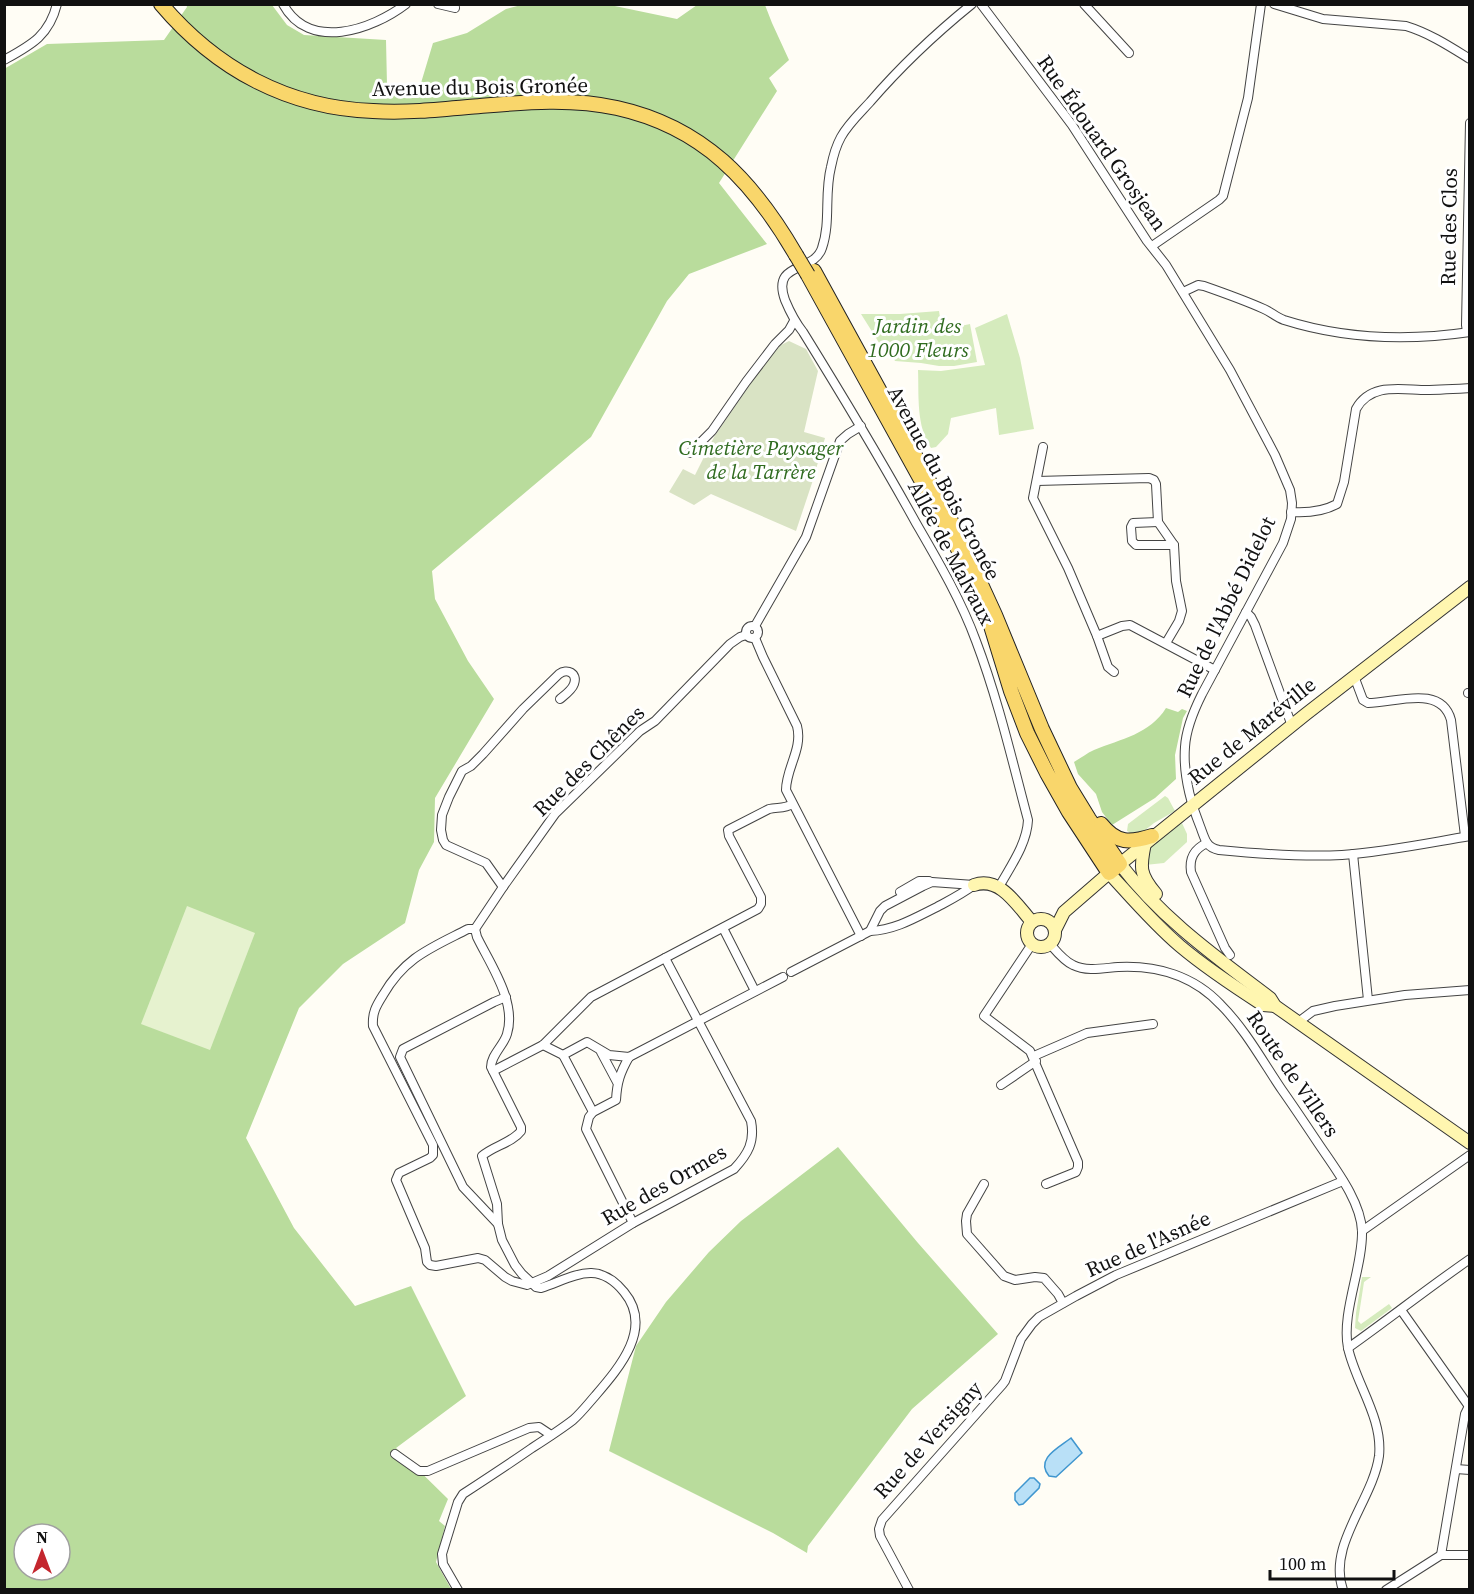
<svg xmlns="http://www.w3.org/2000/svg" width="1474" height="1594" font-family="'Source Serif 4',serif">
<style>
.green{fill:#d5ebbd}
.forest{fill:#b9dc9c;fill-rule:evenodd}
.cemetery{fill:#d9e3c4}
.pitch{fill:#e6f2cf}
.water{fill:#b9e0f7;stroke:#3f96cf;stroke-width:1.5}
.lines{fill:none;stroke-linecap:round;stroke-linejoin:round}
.street-casing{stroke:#444;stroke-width:10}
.secondary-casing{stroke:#333;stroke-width:14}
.primary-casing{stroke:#222;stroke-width:16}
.street{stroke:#fff;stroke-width:8}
.secondary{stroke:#fff6b0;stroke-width:12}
.primary{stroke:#f9d66b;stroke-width:14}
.primary-bridge-casing{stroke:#222;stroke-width:16;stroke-linecap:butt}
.primary-bridge{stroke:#f9d66b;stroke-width:14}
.labels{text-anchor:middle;stroke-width:6;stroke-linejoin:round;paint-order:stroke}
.street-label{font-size:21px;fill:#111;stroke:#fff}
.park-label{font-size:21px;font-style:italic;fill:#2f6b1f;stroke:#fff}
</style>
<rect width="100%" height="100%" fill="#fffdf5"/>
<g class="green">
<polygon points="939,311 942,330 970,324 977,362 954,366 939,366 921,363 895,361 892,355 888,357 861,314 900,314"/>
<path d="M1007,314L1020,358L1034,429L999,435L996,408L951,418L948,434L936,447L931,448C916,426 919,395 918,370L941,371L985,365L975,328Z"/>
<polygon points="1165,796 1168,798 1175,811 1154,823 1139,835 1128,836 1129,832 1127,831 1128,824"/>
<polygon points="1182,823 1187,834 1187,842 1164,863 1145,865 1149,850 1152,846 1177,825"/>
<polygon points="1362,1277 1371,1277 1364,1282 1358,1321 1361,1324 1389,1304 1392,1308 1361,1331 1355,1328 1356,1313"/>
</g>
<g class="forest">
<path d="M186,4L272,5L287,25L304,35L386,40L387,85L421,83L433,43L467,33L506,9L521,5H610L677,19L697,5H765L772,23L789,60L769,78L777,91L719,183L767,244L689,274L667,301L591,437L432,571L435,599L468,661L494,699L435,798L434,842L419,870L405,923L343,964L299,1008L246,1138L294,1228L355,1306L411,1286L466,1396L396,1448L448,1499L439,1521L445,1526L436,1562L451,1589H5L4,69L47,44L164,40L187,7ZM24,1534H60V1570H24Z"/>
<path d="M1166,708L1178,712L1182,709L1187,711L1183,718L1175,755L1176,779L1155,798L1112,825L1102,812L1096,794L1078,774L1074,762C1081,758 1087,753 1094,750C1121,739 1150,734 1166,708Z"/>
<polygon points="838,1147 918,1243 998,1334 912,1409 808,1546 807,1553 773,1533 609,1451 636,1346 666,1302 709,1252 741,1221"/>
</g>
<polygon class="cemetery" points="789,341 806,349 818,371 804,432 825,438 812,483 796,531 711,494 694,505 669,492 683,469 695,475 714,437 766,361 781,345"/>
<polygon class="pitch" points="187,906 255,933 210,1050 141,1024"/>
<g class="water">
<path d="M1071,1438L1082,1453L1056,1477L1049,1476C1035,1459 1058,1448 1071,1438Z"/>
<polygon points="1030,1478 1034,1478 1040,1484 1039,1488 1023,1504 1019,1505 1015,1500 1015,1493"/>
</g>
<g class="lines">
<g class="street-casing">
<g id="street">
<path d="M283,4C309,52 372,30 406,4"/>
<polyline points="438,4 455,8"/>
<path d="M972,4C935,34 901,66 870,102C860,113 848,124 841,137C836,146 833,157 831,167C824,194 831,222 822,248C814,273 771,261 785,300C790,312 795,322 803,332C842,395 880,458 916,523C938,561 961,600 976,641C998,699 1012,760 1028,820C1027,844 1010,867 999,887"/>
<path d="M981,4L1072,125L1147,241L1166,265L1230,370L1275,455L1290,490L1292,503L1291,519L1283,543L1202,694C1194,710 1186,729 1185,747C1183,774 1190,801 1200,826C1202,831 1204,838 1207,843C1210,847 1214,849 1219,850C1260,854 1301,857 1342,855C1385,852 1428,843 1470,836"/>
<polyline points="1084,4 1129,53"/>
<path d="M1274,4L1323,19L1406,26C1429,33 1449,46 1470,59"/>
<path d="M4,60C31,45 49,36 57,4"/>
<polyline points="1152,246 1219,200 1223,196 1248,98 1261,4"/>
<path d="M1183,292L1198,285L1204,286C1224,293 1244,300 1264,309C1271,312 1276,317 1284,320C1344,339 1408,341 1470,332"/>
<polyline points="1467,332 1466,325 1470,123"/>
<polyline points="1043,447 1033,498 1068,568 1097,636 1108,667 1114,672"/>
<polyline points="690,453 712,431 746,382 775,344 789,330 794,321"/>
<polyline points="1037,481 1149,478 1154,480 1156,484 1158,522 1174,545 1176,581 1182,611 1179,621 1166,643"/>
<path d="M1291,512C1306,513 1324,511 1337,504L1344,482L1356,409C1370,384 1397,389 1421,390C1437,390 1453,389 1470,388"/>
<polyline points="1158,522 1133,523 1131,527 1132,541 1136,545 1174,545"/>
<polyline points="1246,612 1251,617 1255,625 1292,726"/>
<circle cx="752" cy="632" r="6"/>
<polyline points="755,626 806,537 840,441 848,434 861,426"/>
<polyline points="1097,636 1122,626 1130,625 1215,670"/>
<path d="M755,638L763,657L797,726C803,749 786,768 786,790L861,936"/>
<path d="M1354,676L1363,700L1368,703C1395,703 1441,684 1451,720L1465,836"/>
<polyline points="1468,693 1470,693"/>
<path d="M1207,843C1194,849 1189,858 1191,872L1225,948L1230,955"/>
<polyline points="1353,854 1368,1000"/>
<path d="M503,887L486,863L446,845L443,840L441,830L442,815L449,797L462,771L471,766L483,754L523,709L559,674C567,668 578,673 574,684C572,690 565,695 560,699"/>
<polyline points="900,892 919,881 929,881"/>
<polyline points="723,928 755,991"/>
<path d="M475,929H468C431,948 405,957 383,995C376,1006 372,1013 373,1026L433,1145V1155L430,1158L399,1173L396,1180L425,1248L427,1262L430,1265L436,1266L478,1258L485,1260L505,1277L512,1281L527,1285L548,1276L633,1223L734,1169C748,1154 755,1142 751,1121L665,958"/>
<polyline points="475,929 503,887 555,814 640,731 655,721 730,644 740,637 746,635"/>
<path d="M475,929L477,937C490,964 517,1002 507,1034C504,1045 491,1055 491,1067L521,1127V1131C512,1143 493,1146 482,1156L497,1204L498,1224"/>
<polyline points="870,931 880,911 885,906 923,886 932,882 974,885"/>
<polyline points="1032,944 984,1016 1030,1051 1078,1162 1078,1167 1076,1172 1046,1184"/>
<path d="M1050,944C1057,952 1064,961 1073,965C1087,972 1104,968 1118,967C1157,965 1194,976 1221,1005C1245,1029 1263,1062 1282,1090C1294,1107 1306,1125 1318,1143C1334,1167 1361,1201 1362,1231C1363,1267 1341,1313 1348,1348C1356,1384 1383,1418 1379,1456C1373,1500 1327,1545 1343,1590"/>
<path d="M791,972L870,931C895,930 915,918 937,907C950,900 962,894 974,885"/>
<polyline points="1297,1023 1313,1011 1335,1006 1405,995 1470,990"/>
<path d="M543,1045L563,1055L593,1112L616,1100C617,1082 620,1073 629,1057"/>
<polyline points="601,1052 617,1082"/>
<polyline points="563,1055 587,1042 609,1055 629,1057"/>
<polyline points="1034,1056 1087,1033 1153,1024"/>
<polyline points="629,1057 783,977"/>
<path d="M493,1071L543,1045L591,997L758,909L761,904V897L729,836L728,830L769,809C777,807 785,809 792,804"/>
<polyline points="1001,1085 1036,1061"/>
<polyline points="593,1112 589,1117 586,1129 633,1223"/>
<polyline points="984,1184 967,1214 966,1221 967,1234 1004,1276 1015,1280 1035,1277 1044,1278 1058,1294 1063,1303"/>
<polyline points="1362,1231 1470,1155"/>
<polyline points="1401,1310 1468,1405"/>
<path d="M1348,1348C1389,1319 1428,1288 1470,1259"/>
<polyline points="395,1454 419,1471 428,1471 529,1428 539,1427 551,1435"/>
<polyline points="1456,1469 1470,1470"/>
<polyline points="1441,1555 1465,1414 1470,1404"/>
<path d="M458,1590L443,1564L442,1554L458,1502L463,1494C486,1479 509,1464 532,1448C546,1439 560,1430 573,1420C581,1413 588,1404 595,1396C619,1368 654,1328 624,1292C597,1259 574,1277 541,1288L536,1287L522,1274L515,1265L502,1240L498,1224L463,1187L400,1057L403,1049L494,1002L506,997"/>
<polyline points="909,1590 880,1536 879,1529 882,1520 1002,1385 1005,1381 1021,1339 1032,1324 1039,1317 1076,1296 1116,1275 1343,1181"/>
<polyline points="1386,1590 1441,1555 1470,1555"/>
</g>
</g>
<g class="secondary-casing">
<g id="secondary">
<path d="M1470,587L1306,714L1120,864C1161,918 1216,957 1270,998L1275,1006L1470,1143"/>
<path d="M1145,843C1140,867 1139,874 1156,894"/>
<path d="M974,885C1000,876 1017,905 1032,922"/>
<circle cx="1041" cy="933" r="14"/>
<path d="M1055,930L1064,912L1109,873C1132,898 1154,924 1180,946C1206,968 1235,987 1263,1005L1275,1006"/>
</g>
</g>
<g class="primary-casing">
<g id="primary">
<path d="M161,4C216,69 288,108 373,111C404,113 436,110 468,107C517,103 568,97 617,108C703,127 753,181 796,255"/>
<polyline points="808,275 952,536 978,593 991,626 1011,691 1027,733 1047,773 1069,812 1109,873 1120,864 1089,819 1070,788 1042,729 995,615 957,532 814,271"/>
<path d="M1101,824C1117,844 1130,843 1152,836"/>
</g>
</g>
<use href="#street" class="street"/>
<use href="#secondary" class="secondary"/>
<use href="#primary" class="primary"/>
<g class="primary-bridge-casing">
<polyline id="primary-bridge" points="796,255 808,275"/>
</g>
<use href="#primary-bridge" class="primary-bridge"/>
</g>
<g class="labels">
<g class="street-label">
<text transform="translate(480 87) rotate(-1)" y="7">Avenue du Bois Gronée</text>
<text transform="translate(1102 143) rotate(55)" y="7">Rue Édouard Grosjean</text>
<text transform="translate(1449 227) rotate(-89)" y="7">Rue des Clos</text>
<text transform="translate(944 483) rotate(62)" y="7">Avenue du Bois Gronée</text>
<text transform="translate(951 553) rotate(62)" y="7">Allée de Malvaux</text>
<text transform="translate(1226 607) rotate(-64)" y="7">Rue de l'Abbé Didelot</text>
<text transform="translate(1252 731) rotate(-39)" y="7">Rue de Maréville</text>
<text transform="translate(589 761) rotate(-45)" y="7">Rue des Chênes</text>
<text transform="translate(1293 1074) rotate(56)" y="7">Route de Villers</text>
<text transform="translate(664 1185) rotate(-30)" y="7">Rue des Ormes</text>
<text transform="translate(1148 1244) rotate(-24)" y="7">Rue de l'Asnée</text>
<text transform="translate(928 1440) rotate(-48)" y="7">Rue de Versigny</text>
</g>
<g class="park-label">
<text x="918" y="333">Jardin des<tspan x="918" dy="24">1000 Fleurs</tspan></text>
<text x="761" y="455">Cimetière Paysager<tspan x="761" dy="24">de la Tarrère</tspan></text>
</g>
</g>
<rect width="1474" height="1594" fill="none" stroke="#111111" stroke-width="12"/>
<g transform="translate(42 1552)"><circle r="28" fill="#ffffff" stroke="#a0a0a0" stroke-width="1.5"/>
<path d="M0-4.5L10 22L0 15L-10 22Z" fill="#c4262e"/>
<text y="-9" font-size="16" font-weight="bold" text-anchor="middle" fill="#111111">N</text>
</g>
<path d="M1270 1570v9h124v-9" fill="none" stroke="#111111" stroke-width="3"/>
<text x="1279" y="1570" font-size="18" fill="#111111" stroke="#ffffff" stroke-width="4.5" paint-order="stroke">100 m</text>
</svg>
